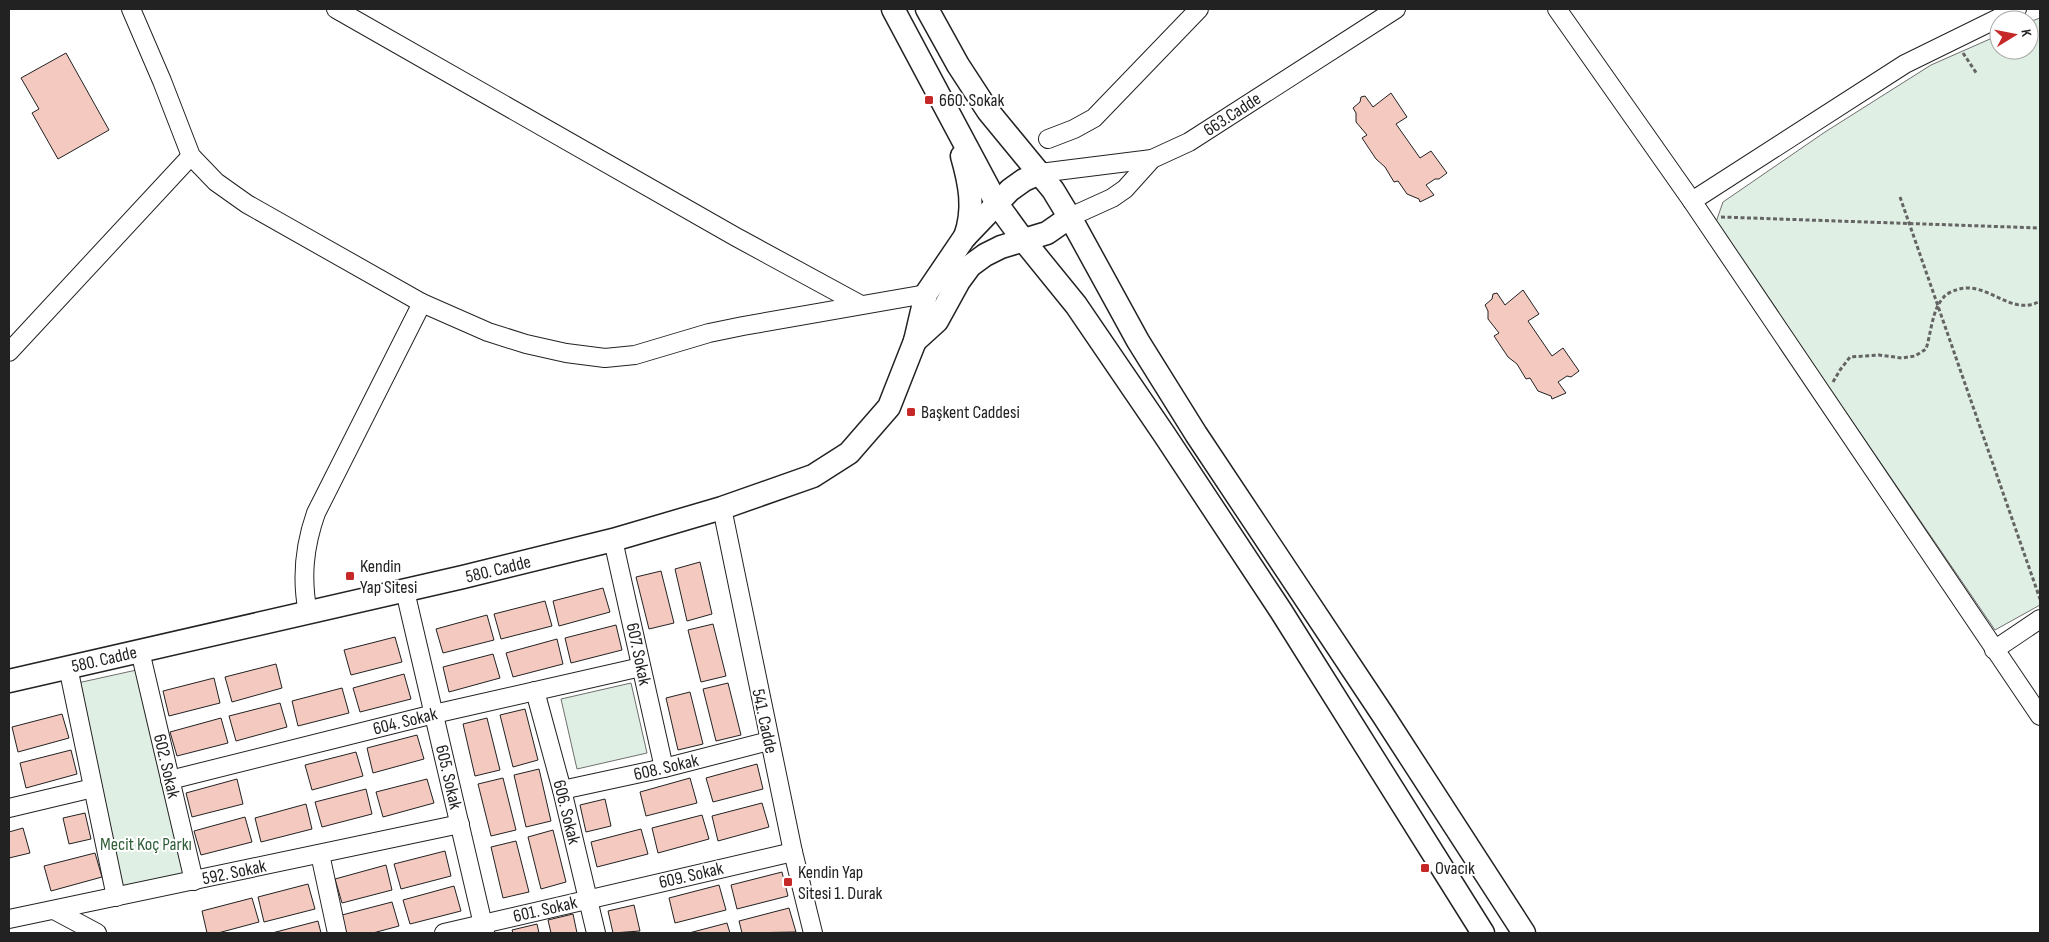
<svg xmlns="http://www.w3.org/2000/svg" width="2049" height="942" font-family="'Sofia Sans Condensed',sans-serif">
<style>
.green{fill:#e0efe3;stroke:#6f6f6f}
.building{fill:#f3c9c0;stroke:#222}
.lines{fill:none;stroke-linecap:round;stroke-linejoin:round}
.minor-casing{stroke:#222;stroke-width:20}
.major-casing{stroke:#222;stroke-width:25}
.path{stroke:#646464;stroke-width:3;stroke-dasharray:4 2.5;stroke-linecap:butt}
.minor{stroke:#fff;stroke-width:18}
.major{stroke:#fff;stroke-width:22}
.poi-dot{fill:#c62828;stroke:#fff;stroke-width:2}
.labels{text-anchor:middle;stroke-width:4;stroke-linejoin:round;paint-order:stroke}
.poi-label{font-size:18px;fill:#222;stroke:#fff;text-anchor:start}
.street-label{font-size:18px;fill:#222;stroke:#fff}
.park-label{font-size:18px;fill:#2f5e38;stroke:#fff}
</style>
<rect width="100%" height="100%" fill="#fff"/>
<g class="green">
<polygon points="2040,18 2040,605 1995,630 1716,222 1723,202 1825,132 1931,65 1999,35 1999,50 2029,50 2029,22"/>
<polygon points="141,669 191,878 119,894 73,684"/>
<polygon points="631,683 647,753 577,769 561,699"/>
</g>
<g class="building">
<polygon points="66,53 109,130 58,159 32,113 39,109 21,78"/>
<polygon points="1391,93 1407,117 1396,124 1420,158 1431,151 1447,173 1439,179 1435,179 1426,185 1434,195 1420,202 1419,199 1407,194 1398,181 1394,182 1385,167 1376,159 1362,138 1367,135 1356,122 1356,113 1353,108 1360,102 1361,97 1365,96 1373,107"/>
<polygon points="1523,290 1539,314 1528,321 1552,356 1563,348 1579,371 1571,377 1567,376 1558,382 1566,393 1552,399 1551,396 1538,391 1530,378 1526,379 1517,364 1508,357 1494,336 1499,333 1488,319 1488,311 1485,305 1492,299 1493,294 1497,293 1505,305"/>
<polygon points="700,562 712,614 687,621 675,569"/>
<polygon points="661,571 674,623 649,629 636,577"/>
<polygon points="603,588 610,612 559,626 553,601"/>
<polygon points="545,601 552,626 501,639 494,614"/>
<polygon points="487,615 494,640 443,653 436,629"/>
<polygon points="713,624 726,676 701,682 688,630"/>
<polygon points="616,625 622,650 571,663 565,638"/>
<polygon points="395,637 402,662 351,675 344,650"/>
<polygon points="557,639 563,664 513,677 506,653"/>
<polygon points="493,654 500,678 449,692 443,667"/>
<polygon points="276,664 282,688 232,702 225,677"/>
<polygon points="404,674 411,699 360,712 353,688"/>
<polygon points="214,678 220,703 169,716 163,691"/>
<polygon points="728,683 741,735 716,741 703,689"/>
<polygon points="342,688 349,713 298,726 292,701"/>
<polygon points="690,692 703,744 678,750 666,698"/>
<polygon points="280,703 287,727 236,741 229,716"/>
<polygon points="525,709 538,760 513,767 500,715"/>
<polygon points="62,714 69,738 18,752 12,727"/>
<polygon points="221,718 228,743 177,756 170,732"/>
<polygon points="487,718 500,770 475,776 463,724"/>
<polygon points="417,735 424,759 373,773 367,748"/>
<polygon points="71,750 77,774 26,788 20,763"/>
<polygon points="356,752 363,776 312,790 305,765"/>
<polygon points="757,764 763,789 713,802 706,778"/>
<polygon points="539,769 551,821 526,827 514,775"/>
<polygon points="503,778 516,830 491,836 478,784"/>
<polygon points="690,778 697,803 646,816 640,792"/>
<polygon points="237,779 243,804 192,817 186,793"/>
<polygon points="427,779 434,803 383,817 376,792"/>
<polygon points="366,789 372,814 322,827 315,802"/>
<polygon points="605,799 611,826 586,832 580,805"/>
<polygon points="762,803 769,827 718,841 712,816"/>
<polygon points="306,804 312,829 261,842 255,818"/>
<polygon points="85,813 91,839 69,844 63,818"/>
<polygon points="702,815 709,839 658,853 652,828"/>
<polygon points="245,817 252,842 201,855 194,831"/>
<polygon points="23,828 30,853 9,858 9,832"/>
<polygon points="641,829 648,854 597,867 591,842"/>
<polygon points="553,830 566,882 541,889 528,837"/>
<polygon points="516,841 529,892 503,898 491,847"/>
<polygon points="445,851 451,876 401,889 394,864"/>
<polygon points="95,853 102,877 51,891 44,866"/>
<polygon points="386,865 392,890 342,903 335,879"/>
<polygon points="782,872 788,896 737,909 731,885"/>
<polygon points="308,884 315,909 264,922 258,897"/>
<polygon points="719,885 726,910 675,923 669,898"/>
<polygon points="454,886 461,911 410,924 403,900"/>
<polygon points="252,898 259,922 218,933 207,933 202,911"/>
<polygon points="392,902 399,926 373,933 346,933 342,915"/>
<polygon points="634,905 640,931 613,933 608,911"/>
<polygon points="789,908 796,932 742,933 739,921"/>
<polygon points="573,914 577,933 551,933 548,920"/>
<polygon points="318,921 321,933 272,933"/>
<polygon points="727,923 730,933 689,933"/>
<polygon points="537,924 539,933 513,933 512,930"/>
</g>
<g class="lines">
<g class="minor-casing">
<g id="minor">
<polyline points="131,9 162,81 191,156 216,182 247,204 422,303 488,332 526,344 566,353 605,358 635,355 709,333 743,326 926,294"/>
<polyline points="336,9 736,237 861,305"/>
<polyline points="1557,9 1692,201 2040,716"/>
<polyline points="1048,139 1074,129 1094,118 1199,9"/>
<polyline points="1040,173 1152,159"/>
<polyline points="1692,201 1905,64 2017,9"/>
<polyline points="1070,217 1112,198 1125,189 1152,159 1189,142 1396,9"/>
<polyline points="9,352 191,156"/>
<polyline points="722,508 793,852 813,933"/>
<polyline points="613,540 664,768"/>
<polyline points="405,591 485,933"/>
<path d="M308,613C301,578 304,547 316,513L422,303"/>
<polyline points="1994,650 2040,619"/>
<polyline points="140,651 194,881"/>
<polyline points="68,667 116,897"/>
<polyline points="535,691 562,790 596,933"/>
<polyline points="170,780 434,714 641,667"/>
<polyline points="562,790 664,768 769,741"/>
<polyline points="9,808 93,788"/>
<polyline points="320,854 337,933"/>
<polyline points="54,910 97,933"/>
<polyline points="9,919 460,824"/>
<polyline points="444,933 793,852"/>
</g>
</g>
<g class="major-casing">
<g id="major">
<polyline points="893,9 997,204 1024,241 1076,305 1164,434 1281,611 1483,933"/>
<polyline points="927,9 958,65 988,111 1053,190 1076,228 1138,341 1196,434 1383,715 1524,933"/>
<path d="M962,156C970,184 975,209 965,237"/>
<polyline points="915,341 937,321 959,281 970,266 985,255 1001,247 1047,233 1070,217"/>
<polyline points="9,681 463,577 613,540 722,508 813,476 849,453 889,407 915,341 926,294 964,238 1010,190 1024,180 1040,173"/>
</g>
</g>
<g class="path">
<polyline points="1963,53 1977,74"/>
<polyline points="1900,197 2040,599"/>
<polyline points="1721,217 2040,228"/>
<path d="M1833,382L1840,370L1850,357L1879,355L1902,358L1915,356L1926,349C1931,334 1932,310 1943,298C1946,294 1952,291 1956,290C1987,279 2011,318 2040,301"/>
</g>
<use href="#minor" class="minor"/>
<use href="#major" class="major"/>
</g>
<g class="poi-dot">
<rect x="924" y="95" width="10" height="10" rx="2.5"/>
<rect x="906" y="407" width="10" height="10" rx="2.5"/>
<rect x="345" y="571" width="10" height="10" rx="2.5"/>
<rect x="1420" y="863" width="10" height="10" rx="2.5"/>
<rect x="783" y="877" width="10" height="10" rx="2.5"/>
</g>
<g class="labels">
<g class="poi-label">
<text x="939" y="106">660. Sokak</text>
<text x="921" y="418">Başkent Caddesi</text>
<text x="360" y="572">Kendin<tspan x="360" dy="21">Yap Sitesi</tspan></text>
<text x="1435" y="874">Ovacık</text>
<text x="798" y="878">Kendin Yap<tspan x="798" dy="21">Sitesi 1. Durak</tspan></text>
</g>
<g class="street-label">
<text transform="translate(1232 114) rotate(-33)" y="6">663.Cadde</text>
<text transform="translate(498 569) rotate(-14)" y="6">580. Cadde</text>
<text transform="translate(639 654) rotate(78)" y="6">607. Sokak</text>
<text transform="translate(104 659) rotate(-13)" y="6">580. Cadde</text>
<text transform="translate(405 721) rotate(-14)" y="6">604. Sokak</text>
<text transform="translate(765 721) rotate(78)" y="6">541. Cadde</text>
<text transform="translate(167 766) rotate(77)" y="6">602. Sokak</text>
<text transform="translate(666 767) rotate(-13)" y="6">608. Sokak</text>
<text transform="translate(449 777) rotate(77)" y="6">605. Sokak</text>
<text transform="translate(567 812) rotate(76)" y="6">606. Sokak</text>
<text transform="translate(234 872) rotate(-12)" y="6">592. Sokak</text>
<text transform="translate(691 875) rotate(-13)" y="6">609. Sokak</text>
<text transform="translate(545 909) rotate(-13)" y="6">601. Sokak</text>
</g>
<g class="park-label">
<text x="146" y="850">Mecit Koç Parkı</text>
</g>
</g>
<rect width="2049" height="942" fill="none" stroke="#222222" stroke-width="20"/>
<g transform="translate(2014 35) rotate(80)"><circle r="24" fill="#ffffff" stroke="#a7a7a7"/>
<path d="M0-4L9 19L0 12L-9 19Z" fill="#c62828"/>
<text y="-8" font-size="14" font-weight="bold" text-anchor="middle" fill="#222222">K</text>
</g>
</svg>
